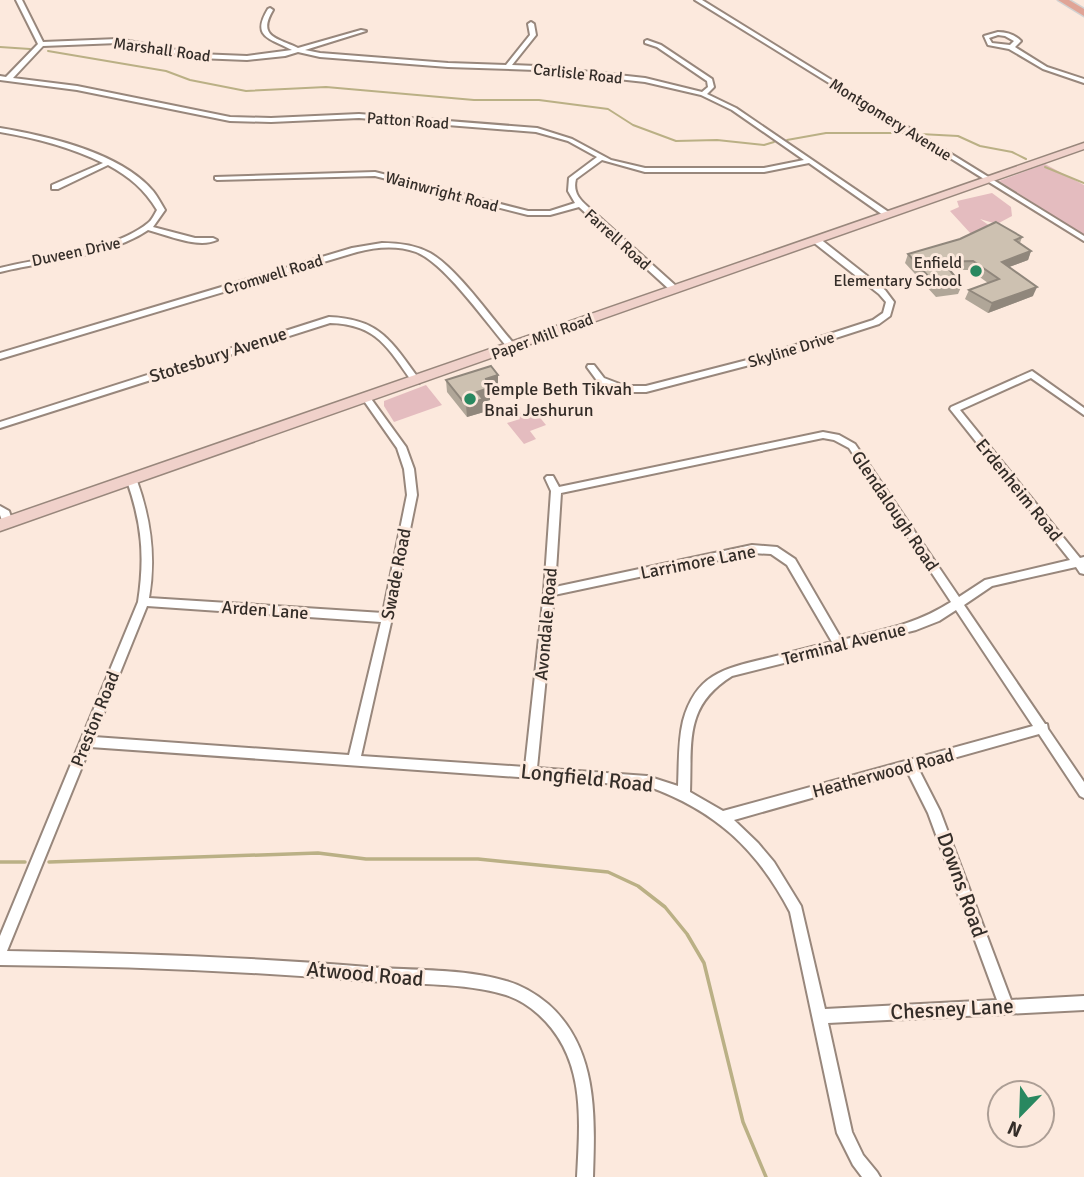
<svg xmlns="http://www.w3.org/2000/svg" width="1084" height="1177" font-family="Signika,sans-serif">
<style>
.green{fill:#e4bcbf}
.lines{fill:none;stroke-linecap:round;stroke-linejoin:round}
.stream-far1{stroke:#bab085;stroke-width:2}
.stream{stroke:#bab085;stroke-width:3.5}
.street-casing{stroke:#98877c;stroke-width:4}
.secondary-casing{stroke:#98877c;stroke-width:3}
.primary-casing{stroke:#d2d1d0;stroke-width:3}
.street{fill:#fff;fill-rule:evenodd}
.secondary{fill:#f0d1ca;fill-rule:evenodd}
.primary{fill:#e0a496;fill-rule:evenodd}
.wall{fill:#b0a698}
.shaded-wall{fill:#90877c}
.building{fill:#cdc1b1;stroke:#90877c;stroke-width:2}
.poi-dot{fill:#298860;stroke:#fce9dd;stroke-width:2.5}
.labels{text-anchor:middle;stroke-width:6;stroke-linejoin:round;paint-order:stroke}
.far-street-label{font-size:16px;fill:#342d28;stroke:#fce9dd}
.far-poi-label{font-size:16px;fill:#342d28;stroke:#fce9dd;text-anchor:end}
.street-label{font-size:18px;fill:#342d28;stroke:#fce9dd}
.poi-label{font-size:18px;fill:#342d28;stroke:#fce9dd;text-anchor:start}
.near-street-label{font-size:21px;fill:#342d28;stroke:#fce9dd}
</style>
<rect width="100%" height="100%" fill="#fce9dd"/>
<g class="green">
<polygon points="1045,164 1084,185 1084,235 999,181"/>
<polygon points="992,193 1011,207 1012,216 997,224 980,219 990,226 972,235 950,211 959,207 957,201"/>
<polygon points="426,385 442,405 394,422 384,406 384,401"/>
<polygon points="533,409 546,425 530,431 536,439 524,444 507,423 520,419 517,414"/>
</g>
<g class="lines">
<g class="stream-far1">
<polyline points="0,47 30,49"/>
<polyline points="48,51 166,71 190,80 246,91 326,87 474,100 539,100 608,109 633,125 676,141 717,140 764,145 774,142"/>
<polyline points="920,134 958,136 980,146 1012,152 1026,159"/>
<polyline points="787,140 826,133 908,133"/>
<polyline points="1045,167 1084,183"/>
</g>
<g class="stream">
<polyline points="0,862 25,862"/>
<polyline points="49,862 318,853 366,859 478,859 608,872 638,886 665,907 687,934 704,963 743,1122 766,1177"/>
</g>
<g class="street-casing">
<g id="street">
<path d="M16,0H22L43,42L118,39L198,54L247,56L292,50C269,38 251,37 268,9L270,8L273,10C257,37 277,38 298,48L361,30L366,31L305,50L320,53L448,63L506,65L530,35L528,24L531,22L534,24L536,35L512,65L536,66L645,78L702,92L708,87L707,81L657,47L645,43V41L647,40L661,45L712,79L714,87L707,94L736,108L890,213L883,215L809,163L764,172H645L602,160L576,179C573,191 578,198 587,206L676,286L677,288L673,290H670L579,207L550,215H528L375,176L217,180L215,179V177L375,172L528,211H550L575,203L568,191L569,178L597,157L568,141L536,132L359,118L271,122L230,121L77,90L0,80V76L6,77L38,44ZM118,43L198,58L247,60L285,56L298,52L320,57L448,67L536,70L645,82L701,95L732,110L804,160L764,168H645L611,160L572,139L537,128L359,114L271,118L230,117L77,86L13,78L43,46Z"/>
<polygon points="695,0 702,0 1084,236 1084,241"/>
<path d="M998,32C1007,32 1015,35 1021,41L1015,47L1047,67L1084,79V83L1043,69L1009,49L988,45L984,36ZM998,35L1005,36L1014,41L1010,45L992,43L989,38Z"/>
<path d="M0,128C48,136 121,153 153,191C158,197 161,204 165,210L153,227L195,238H213L217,240C198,249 168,235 148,230C110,256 45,261 0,272V268C43,257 114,251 148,223C152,220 154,215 157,210C144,189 130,177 108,165L58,189H52V185L103,163C70,147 36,138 0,132Z"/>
<polygon points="813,238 819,238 885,290 894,302 890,316 879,324 761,362 646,392 624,392 598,382 587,367 588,365 594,365 604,378 625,386 646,386 755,358 873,320 883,313 886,302 879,294 813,242"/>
<path d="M382,243C398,243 415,245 430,253C458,269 492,319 515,345V349H509C487,324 445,263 416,252C397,245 376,247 357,252L0,359V353L352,248Z"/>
<path d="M329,317C380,319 391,341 419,379V383H413C388,348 377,324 330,323L0,428V422Z"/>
<path d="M1032,371L1084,408V415L1031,378L960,410L1080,558L1084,557V574L1080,573L1076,567L992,586L964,605L1045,724H1047L1048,729L1084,782V798L1080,796L1039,734L918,768L940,811L1011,1000L1084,996V1010L828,1023L852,1132L863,1155L877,1172L880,1177H862L853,1165L837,1133L790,912C757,849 715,810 647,786L90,747L7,951C128,953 248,957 368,967C414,971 462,968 506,981C521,985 536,994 548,1004C598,1048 595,1116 593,1177H577C580,1118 586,1057 538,1014C529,1006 518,999 506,995C463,982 414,985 370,981C247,971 124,966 0,965V936L138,602C145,557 142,524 127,481L129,479H135L137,481C151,520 156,557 149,598L383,613L407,495L404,469L397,448L362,398L366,395L369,396L406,447L414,469L417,495L392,618L361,756L525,767L544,592L551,491L545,478L547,476H553L559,487L823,432L839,435L855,444L959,597L985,580L1070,560L950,409L951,407ZM823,438L834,440L849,448L951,602C915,625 882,630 842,640L795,559L777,547L752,545L555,587L561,493ZM752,553L771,554L787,565L832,642C811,647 789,653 768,658C726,668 696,673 683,721C678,742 679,765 678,786L647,776L537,768L554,595ZM147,606L381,622L349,755L94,737ZM956,610L1033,726L723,811L690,792C692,741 684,706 732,676L916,630L939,621ZM907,771L928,813L997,1000L825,1009L801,906L774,862L758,843L734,820Z"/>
<polygon points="0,506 9,511 13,523 12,526 4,526 0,515"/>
</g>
</g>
<g class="secondary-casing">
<polygon id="secondary" points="1084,143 1084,149 0,531 0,519"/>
</g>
<g class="primary-casing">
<polygon id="primary" points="1058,0 1069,0 1084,9 1084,16"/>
</g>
<use href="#street" class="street"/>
<use href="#secondary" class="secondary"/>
<use href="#primary" class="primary"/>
</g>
<g class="wall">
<polygon points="1022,237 1020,243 1031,251 1028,260 1009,267 1033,296 988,313 965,299 969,290 988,283 970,270 950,270 962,285 958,294 936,297 905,263 908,254"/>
<polygon points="446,380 498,388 490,390 490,400 483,402 484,412 467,417 447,392"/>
</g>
<g class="shaded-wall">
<polygon points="1031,251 1028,260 998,271 1002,262"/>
<polygon points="1037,287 1033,296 988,313 992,303"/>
<polygon points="498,375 498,388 490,390 490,400 483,402 484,412 467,417 466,405 486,379"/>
</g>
<g class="building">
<polygon points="996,222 1022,237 1015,240 1031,251 1002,262 1037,287 992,303 969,290 999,279 973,261 943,262 962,285 939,288 908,254 960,239"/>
<polygon points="491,366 498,375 486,379 489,388 477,392 483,399 466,405 446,380"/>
</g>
<g class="poi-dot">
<circle cx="976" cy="271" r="7"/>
<circle cx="470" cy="399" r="7"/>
</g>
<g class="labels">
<g class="far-street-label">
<text transform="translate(162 49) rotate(8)" y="6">Marshall Road</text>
<text transform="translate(578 73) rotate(6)" y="6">Carlisle Road</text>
<text transform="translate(891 119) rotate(32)" y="6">Montgomery Avenue</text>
<text transform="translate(408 120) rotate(4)" y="6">Patton Road</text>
<text transform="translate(442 191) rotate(15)" y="6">Wainwright Road</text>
<text transform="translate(618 239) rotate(42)" y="6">Farrell Road</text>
<text transform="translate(76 251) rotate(-12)" y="6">Duveen Drive</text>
<text transform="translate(273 274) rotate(-17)" y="6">Cromwell Road</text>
<text transform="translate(542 336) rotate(-20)" y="6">Paper Mill Road</text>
<text transform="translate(791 349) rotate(-17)" y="6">Skyline Drive</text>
</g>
<g class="far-poi-label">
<text x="962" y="268">Enfield<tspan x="962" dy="18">Elementary School</tspan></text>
</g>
<g class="street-label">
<text transform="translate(218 355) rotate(-18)" y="6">Stotesbury Avenue</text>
<text transform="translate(1019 490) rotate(51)" y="6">Erdenheim Road</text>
<text transform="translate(895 511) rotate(56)" y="6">Glendalough Road</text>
<text transform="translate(698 562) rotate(-11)" y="6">Larrimore Lane</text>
<text transform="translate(396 574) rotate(-79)" y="6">Swade Road</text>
<text transform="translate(265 610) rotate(4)" y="6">Arden Lane</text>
<text transform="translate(546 624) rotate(-85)" y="6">Avondale Road</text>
<text transform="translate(844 644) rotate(-14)" y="6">Terminal Avenue</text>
<text transform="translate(95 719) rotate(-68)" y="6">Preston Road</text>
<text transform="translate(883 773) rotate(-15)" y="6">Heatherwood Road</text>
</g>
<g class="poi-label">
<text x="484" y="395">Temple Beth Tikvah<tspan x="484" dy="21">Bnai Jeshurun</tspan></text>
</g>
<g class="near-street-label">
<text transform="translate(587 778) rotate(6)" y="7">Longfield Road</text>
<text transform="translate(962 885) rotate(70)" y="7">Downs Road</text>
<text transform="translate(365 974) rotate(5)" y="7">Atwood Road</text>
<text transform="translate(952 1009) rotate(-3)" y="7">Chesney Lane</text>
</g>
</g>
<g transform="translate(1021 1114) rotate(203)"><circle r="33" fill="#fce9dd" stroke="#ac9e95" stroke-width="2"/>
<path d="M0-5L12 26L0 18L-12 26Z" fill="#298860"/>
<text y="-10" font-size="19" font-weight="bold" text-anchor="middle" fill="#342d28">N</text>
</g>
</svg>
